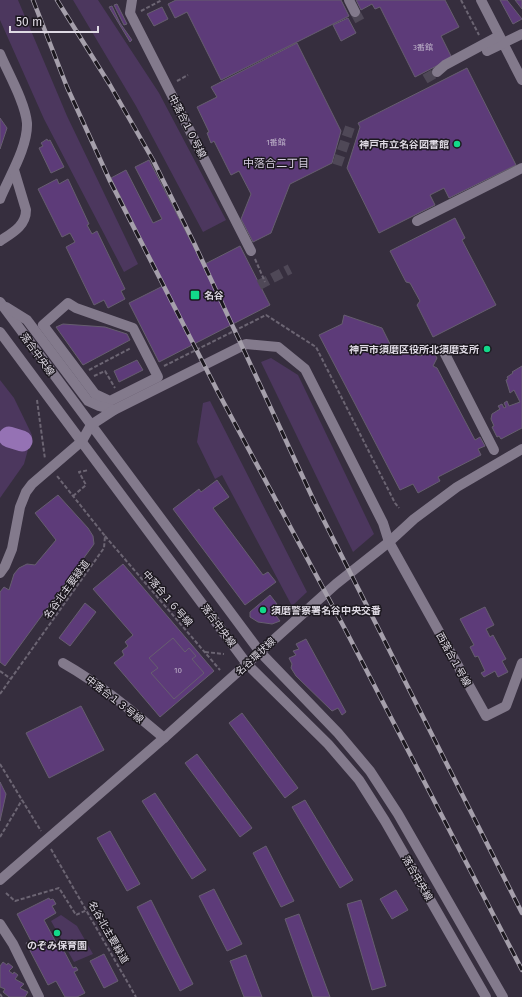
<svg xmlns="http://www.w3.org/2000/svg" width="522" height="997" font-family="'Fira Sans','Noto Sans JP',sans-serif">
<style>
.green{fill:#4c375e}
.lines{fill:none;stroke-linecap:round;stroke-linejoin:round}
.river{stroke:#9572b4;stroke-width:21}
.building{fill:#5d3b79;stroke:#665e6f}
.minor-tunnel{stroke:#4f4857;stroke-width:10;stroke-dasharray:10 5;stroke-linecap:butt}
.path{stroke:#6c6573;stroke-width:2;stroke-dasharray:4 2;stroke-linecap:butt}
.minor{stroke:#837a8c;stroke-width:10}
.rail-casing{stroke:#a59fab;stroke-width:4.5}
.rail{stroke:#1c181f;stroke-width:3;stroke-dasharray:9;stroke-linecap:butt}
.poi-dot{fill:#12d98a;stroke:#1c181f;stroke-width:1.5}
.labels{text-anchor:middle;stroke-width:3;stroke-linejoin:round;paint-order:stroke}
.number-label{font-size:8px;fill:#beb2c9}
.street-label{font-size:10px;fill:#dfdae4;stroke:#1c181f}
.poi-label{font-size:10px;font-weight:bold;fill:#dfdae4;stroke:#1c181f;text-anchor:end}
.neighbourhood-label{font-size:11px;fill:#d7cee1;stroke:#1c181f}
</style>
<rect width="100%" height="100%" fill="#362e3e"/>
<g class="green">
<polygon points="0,0 18,0 67,116 138,264 124,272 44,119 0,20"/>
<polygon points="73,0 98,0 159,93 226,220 203,232 136,106"/>
<polygon points="271,358 298,375 374,534 353,552 261,362"/>
<polygon points="0,380 14,398 32,435 24,464 0,498"/>
<polygon points="210,401 307,592 292,606 222,475 215,479 197,442 203,403"/>
<polygon points="61,915 77,926 93,954 74,962 51,921"/>
</g>
<g class="lines">
<polyline class="river" points="9,437 22,441"/>
</g>
<g class="building">
<polygon points="176,0 341,0 349,16 221,80 187,12 175,18 168,4"/>
<polygon points="356,0 445,0 459,27 441,36 452,58 415,77 380,7 375,9 372,4 361,10"/>
<polygon points="500,0 507,0 522,19 513,24"/>
<polygon points="515,0 522,0 522,9"/>
<polygon points="117,4 127,24 124,25 114,5"/>
<polygon points="112,6 120,23 132,40 130,42 109,7"/>
<polygon points="162,7 168,19 154,26 147,14"/>
<polygon points="348,18 356,33 341,41 333,25"/>
<polygon points="297,43 341,131 332,163 290,184 271,233 253,242 241,219 251,194 239,171 231,175 214,141 211,143 207,133 209,132 197,107 217,97 211,87"/>
<polygon points="467,68 516,165 449,198 444,188 430,195 435,205 379,233 347,168 360,127 358,123"/>
<polygon points="0,118 7,128 0,149"/>
<polygon points="47,139 48,141 50,140 64,167 51,173 39,148 43,146 41,143"/>
<polygon points="149,160 203,265 240,246 270,305 159,362 129,303 165,285 111,178 126,170 153,223 162,219 135,167"/>
<polygon points="57,179 59,184 68,179 89,224 87,225 92,234 97,231 125,289 121,291 125,299 108,308 104,300 94,305 66,247 75,242 70,233 62,237 38,189"/>
<polygon points="455,218 465,238 462,240 496,305 433,337 417,305 420,301 410,283 406,282 390,251"/>
<polygon points="344,315 382,328 391,346 421,356 427,350 433,351 437,358 433,366 437,368 475,440 480,437 485,446 478,449 481,455 438,477 440,481 418,493 413,484 400,490 319,335 342,324"/>
<polygon points="63,324 105,327 127,334 130,340 83,365 56,327"/>
<polygon points="137,360 143,370 119,382 114,371"/>
<polygon points="522,366 522,428 501,439 499,436 497,437 492,427 494,426 491,419 492,414 500,409 498,406 502,404 504,408 506,407 504,403 507,401 509,406 520,402 514,390 510,393 506,380 508,379 507,377 513,373 512,372"/>
<polygon points="217,480 229,497 213,508 263,575 268,572 276,582 245,605 173,509 199,489 201,492"/>
<polygon points="58,495 88,528 93,536 94,544 5,666 0,662 0,592 4,587 9,590 14,574 19,568 27,564 35,565 56,540 35,513"/>
<polygon points="123,564 214,671 160,717 114,663 124,655 122,651 128,646 125,642 133,635 93,589"/>
<polygon points="270,595 277,604 271,609 280,621 272,624 258,622 250,617 250,612"/>
<polygon points="85,603 96,612 70,646 59,638"/>
<polygon points="485,607 494,625 486,629 490,637 493,635 506,659 502,661 508,672 498,677 495,671 484,677 481,673 485,671 478,656 475,657 470,647 474,645 460,619"/>
<polygon points="173,638 185,652 189,648 196,656 192,659 204,673 174,699 151,673 158,668 149,658"/>
<polygon points="306,639 346,712 342,715 338,708 332,711 296,676 291,668 292,664 289,658 296,655 293,651 299,649 296,644"/>
<polygon points="81,706 104,750 49,778 26,733"/>
<polygon points="242,713 298,788 285,798 229,723"/>
<polygon points="197,754 252,828 240,837 185,763"/>
<polygon points="0,782 6,794 0,821"/>
<polygon points="155,793 206,870 192,879 142,801"/>
<polygon points="305,800 353,880 340,888 292,807"/>
<polygon points="110,831 140,884 127,891 97,838"/>
<polygon points="266,846 294,901 281,907 253,853"/>
<polygon points="214,889 242,944 227,951 199,896"/>
<polygon points="396,890 408,910 392,919 380,899"/>
<polygon points="49,898 50,900 53,899 56,904 52,906 56,913 44,920 60,950 63,949 73,968 76,967 78,970 74,972 85,993 77,997 65,997 56,981 48,985 26,943 31,941 17,914"/>
<polygon points="151,900 193,984 180,991 137,907"/>
<polygon points="361,900 386,986 372,990 347,904"/>
<polygon points="299,914 330,997 313,997 285,919"/>
<polygon points="104,954 118,981 104,988 90,961"/>
<polygon points="246,955 262,997 244,997 230,961"/>
<polygon points="3,962 7,965 8,963 13,967 9,971 13,974 14,972 18,975 15,979 24,984 20,988 28,992 25,997 9,997 3,992 5,989 0,987 0,966"/>
</g>
<g class="lines">
<g class="minor-tunnel">
<polyline points="355,12 361,23"/>
<polyline points="425,79 437,72"/>
<polyline points="337,165 350,127"/>
<polyline points="259,285 290,269"/>
</g>
<g class="path">
<polyline points="461,0 479,35"/>
<polyline points="141,11 162,0"/>
<polyline points="177,81 188,75"/>
<polyline points="255,259 265,282"/>
<polyline points="164,366 266,315 316,347 395,503 399,508"/>
<polyline points="89,370 131,348"/>
<polyline points="94,376 105,371 115,388"/>
<polyline points="37,400 45,459"/>
<polyline points="73,496 86,485 79,472 89,470"/>
<polyline points="105,536 220,670"/>
<polyline points="205,652 224,654"/>
<polyline points="0,671 11,679"/>
<polyline points="0,694 104,548 105,536 57,476"/>
<polyline points="0,764 41,831"/>
<polyline points="0,837 22,800"/>
<polyline points="51,849 136,997"/>
<polyline points="6,893 15,901 59,888 76,915 87,910"/>
<polyline points="0,994 2,997"/>
</g>
<g class="minor">
<polyline points="132,0 130,13 251,251"/>
<polyline points="349,0 355,12"/>
<polyline points="481,0 522,80"/>
<polyline points="487,51 522,34"/>
<path d="M0,54C8,73 25,102 27,123C28,147 9,177 0,199"/>
<polyline points="437,72 445,65 499,36"/>
<polyline points="417,221 522,168"/>
<path d="M0,241C12,233 26,226 26,210L14,170"/>
<polyline points="0,302 260,652 338,733 370,771 398,814 503,997"/>
<polygon points="68,303 76,308 133,328 158,377 110,401 95,394 43,325"/>
<polyline points="6,307 27,320 88,401 99,406 114,410"/>
<polyline points="0,332 247,664 328,744 359,780 385,821 486,997"/>
<polyline points="444,352 494,450"/>
<polyline points="0,573 5,566 12,549 20,507 26,492 32,484 82,441 91,425 114,410 246,344 278,347 305,369 383,523 389,542 486,716 506,706 522,663"/>
<path d="M63,663C100,684 132,711 164,738"/>
<polyline points="0,880 164,738 336,584 389,542 414,519 457,487 522,449"/>
<polyline points="0,924 13,944 39,997"/>
</g>
<g class="rail-casing">
<g id="rail">
<polyline points="33,0 67,87 110,181 218,392 345,629 522,970"/>
<polyline points="57,0 110,85 153,160 195,245 314,501 522,913"/>
</g>
</g>
<use href="#rail" class="rail"/>
</g>
<g class="poi-dot">
<circle cx="457" cy="144" r="4"/>
<rect x="190" y="290" width="10" height="10" rx="2"/>
<circle cx="487" cy="349" r="4"/>
<circle cx="263" cy="610" r="4"/>
<circle cx="57" cy="933" r="4"/>
</g>
<g class="labels">
<g class="number-label">
<text x="423" y="50">3番館</text>
<text x="276" y="145">1番館</text>
<text x="178" y="673">10</text>
</g>
<g class="street-label">
<text transform="translate(188 126) rotate(63)" y="4">中落合１０号線</text>
<text transform="translate(38 354) rotate(54)" y="4">落合中央線</text>
<text transform="translate(66 589) rotate(-54)" y="4">名谷北主要緑道</text>
<text transform="translate(168 598) rotate(49)" y="4">中落合１６号線</text>
<text transform="translate(219 625) rotate(53)" y="4">落合中央線</text>
<text transform="translate(255 656) rotate(-43)" y="4">名谷環状線</text>
<text transform="translate(454 659) rotate(61)" y="4">西落合１号線</text>
<text transform="translate(115 699) rotate(38)" y="4">中落合１３号線</text>
<text transform="translate(418 878) rotate(60)" y="4">落合中央線</text>
<text transform="translate(109 932) rotate(60)" y="4">名谷北主要緑道</text>
</g>
<g class="poi-label">
<text x="449" y="148">神戸市立名谷図書館</text>
<text x="204" y="299" text-anchor="start">名谷</text>
<text x="479" y="353">神戸市須磨区役所北須磨支所</text>
<text x="271" y="614" text-anchor="start">須磨警察署名谷中央交番</text>
<text x="57" y="949" text-anchor="middle">のぞみ保育園</text>
</g>
<g class="neighbourhood-label">
<text x="276" y="167">中落合二丁目</text>
</g>
</g>
<path d="M10 26v6h88v-6" fill="none" stroke="#dfdae4" stroke-width="2"/>
<text x="16" y="26" font-size="12" fill="#dfdae4" stroke="#1c181f" stroke-width="3" paint-order="stroke">50 m</text>
</svg>
